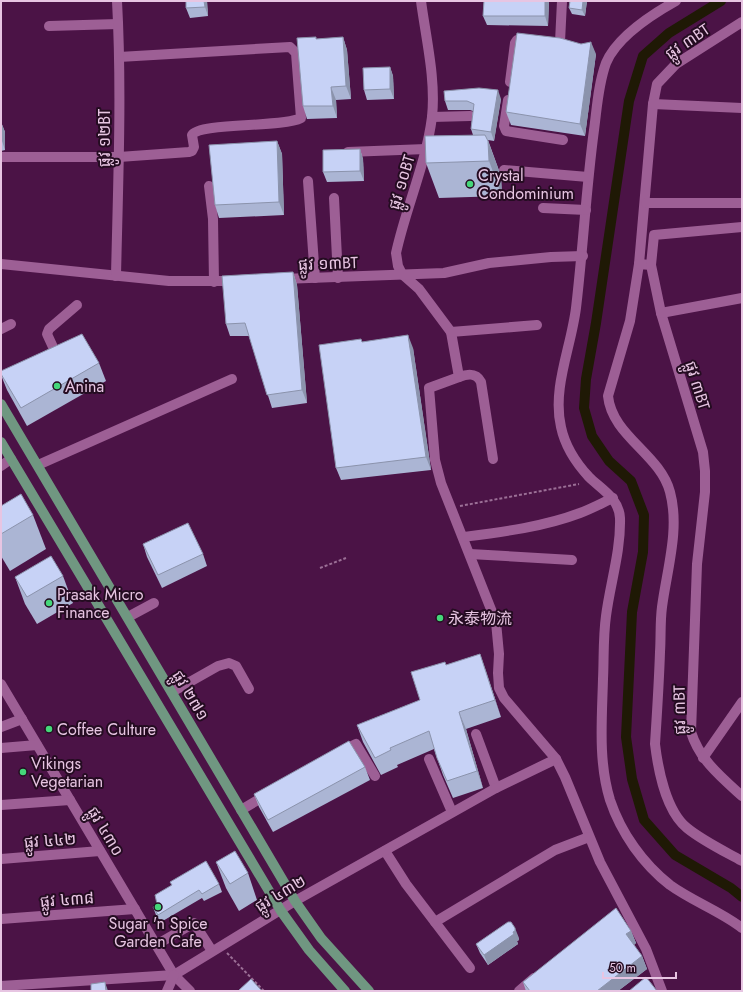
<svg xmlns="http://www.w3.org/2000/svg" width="743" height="992" font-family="Jost,'Noto Sans SC','Noto Sans Khmer',sans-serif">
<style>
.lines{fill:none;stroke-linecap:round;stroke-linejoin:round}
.canal{stroke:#1f1905;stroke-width:10}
.path{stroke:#9b6f96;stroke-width:2;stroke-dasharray:3 2;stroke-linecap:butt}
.minor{stroke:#9d5f95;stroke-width:10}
.major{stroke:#709781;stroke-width:10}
.wall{fill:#abb5d4}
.shaded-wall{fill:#8b93ac}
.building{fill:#c7d2f6;stroke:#8b93ac}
.poi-dot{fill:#45d77a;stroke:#240c21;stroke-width:1.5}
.labels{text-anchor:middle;stroke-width:4;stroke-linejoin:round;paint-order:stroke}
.street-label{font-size:16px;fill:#e7c5e2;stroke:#240c21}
.poi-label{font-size:16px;fill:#e7c5e2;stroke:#240c21;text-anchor:start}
</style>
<rect width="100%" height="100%" fill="#4b1346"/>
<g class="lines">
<polyline class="canal" points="721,1 669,33 643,56 629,101 596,323 586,379 584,408 592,436 609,461 631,481 644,515 643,552 632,612 626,737 632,779 644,820 675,855 731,888 742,897"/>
<g class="path">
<polyline points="460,506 579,484"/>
<polyline points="320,568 346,558"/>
<polyline points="227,953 264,991"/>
</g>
<g class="minor">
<path d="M421,1C426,39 436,79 432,117C426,164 406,207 396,253L398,266L402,274L419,289L451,332L459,377L429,388L435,460L441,483L496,622L499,654L498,673L499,688L504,698L556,759L565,777L600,862L646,949L662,991"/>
<path d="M676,1C651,15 617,37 606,63C598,85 597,108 594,130C586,190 583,249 576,308C571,348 552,388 561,427C565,446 576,463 589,477C601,489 619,498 620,518C621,551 610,584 606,616C603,637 604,659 603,679C602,719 598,761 610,800C621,833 643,864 670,885C692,901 720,911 742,928"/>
<path d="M742,22L676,64L657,84L653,104L639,264L630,321L608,396C612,436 660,454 670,492C680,529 667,569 662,607C660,622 661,637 660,652C659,683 657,713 655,744C658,769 666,811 687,828C703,841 724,851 742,861"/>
<polyline points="49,26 118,24"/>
<polyline points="560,42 562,1"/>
<polyline points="510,82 515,43 517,40 526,39"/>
<polyline points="508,100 504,126 506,131 563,140"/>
<polyline points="653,104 742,108"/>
<polyline points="432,117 470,116"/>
<polyline points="348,152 426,149"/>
<path d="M1,157H119L189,152L192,151L194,147L192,135C200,122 282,128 301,118L296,53L290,47L119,57"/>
<polyline points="504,170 588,177"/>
<polyline points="308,181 315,278"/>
<polyline points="209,186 213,219 214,282"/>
<polyline points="334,198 338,278"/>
<polyline points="646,203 742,203"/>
<polyline points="543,208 586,210"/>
<polyline points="1,264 169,281 236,281"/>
<path d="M639,264L651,265L661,313L703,452L705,471V492L697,564L691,732C699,759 721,777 742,796"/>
<polyline points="651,265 654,235 742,227"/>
<path d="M116,276C118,184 122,92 117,1"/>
<polyline points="282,279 444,273 489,263 551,257 583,256"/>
<polyline points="661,313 742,298"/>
<polyline points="1,329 11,324"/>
<polyline points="451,332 537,325"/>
<polyline points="58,358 47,334 49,329 77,305"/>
<path d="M459,377C467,374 476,372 481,382L493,459"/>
<polyline points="38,465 232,379"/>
<polyline points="1,466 11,459"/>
<path d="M463,537C502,532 543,527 580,513C591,509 602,503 613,498"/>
<polyline points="470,554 572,560"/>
<polyline points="128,617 154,603"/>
<polyline points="1,684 174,975 190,991"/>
<polyline points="172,692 218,666 229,663 236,666 249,689"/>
<polyline points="1,727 22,719"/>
<polyline points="476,734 496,788"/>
<polyline points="1,748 37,745"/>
<polyline points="340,752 356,744 375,776"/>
<polyline points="703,758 742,702"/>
<polyline points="429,759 452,812"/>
<polyline points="1,805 70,800"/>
<polyline points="241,810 268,794"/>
<polyline points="385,851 406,884 470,968"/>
<polyline points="1,859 100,851"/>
<polyline points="1,919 135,909"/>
<polyline points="435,922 555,850 589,837"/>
<polyline points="156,945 194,923 212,951"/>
<polyline points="1,986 174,975 295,901 496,788 556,759"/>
<polyline points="167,991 174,975"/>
<polyline points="519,991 534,978"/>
</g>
<g class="major">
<polyline points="1,404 295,901 321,938 369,991"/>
<polyline points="1,442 281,911 309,950 345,991"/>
</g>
</g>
<g class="wall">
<polygon points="207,1 208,16 190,18 186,8"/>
<polygon points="484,1 549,1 548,26 487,25 483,16"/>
<polygon points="570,1 587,1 585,16 572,14 569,8"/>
<polygon points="343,37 347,50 351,99 336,100 337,118 307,119 303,106"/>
<polygon points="596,54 585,136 511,125 506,112"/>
<polygon points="390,67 393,76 394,99 367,100 364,90"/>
<polygon points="501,99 494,141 488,140 501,176 502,196 439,198 426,163 473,135 471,129 473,111 470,110 448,110 445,101"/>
<polygon points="1,122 5,132 5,150 1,151"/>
<polygon points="277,141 282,154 284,215 219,218 215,205"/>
<polygon points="360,149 363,159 364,181 327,182 323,172"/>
<polygon points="293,272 297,285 307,403 272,408 249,336 230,336 226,324"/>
<polygon points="362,342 413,348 431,470 341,480 336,468"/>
<polygon points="99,363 106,381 27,426 7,390 1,375 1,371"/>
<polygon points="1,506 33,515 46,549 10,571 1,556"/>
<polygon points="143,544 203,554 207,566 162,588 147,557"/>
<polygon points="63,576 73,603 37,624 25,604 15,577"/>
<polygon points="480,654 501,717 466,729 483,788 453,798 443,775 434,749 397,765 398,767 381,775 363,742 357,725 420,700 446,665"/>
<polygon points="365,767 370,780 273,832 259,807 254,794"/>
<polygon points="216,862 248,873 257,900 239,911 226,888"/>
<polygon points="170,882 219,884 222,892 204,901 202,898 161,922 156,915 153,907 157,904 172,885"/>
<polygon points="631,931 636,943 634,945 642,956 647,969 618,991 526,991 523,982"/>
<polygon points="519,938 519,940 517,941 518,944 488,965 480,953 476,944"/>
</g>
<g class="shaded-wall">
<polygon points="204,1 207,1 208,16 205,7"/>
<polygon points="545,1 549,1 548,26 545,16"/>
<polygon points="583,1 587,1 585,16 582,10"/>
<polygon points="343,37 347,50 351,99 346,86"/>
<polygon points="591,42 596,54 585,136 580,124"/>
<polygon points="390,67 393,76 394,99 390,89"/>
<polygon points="331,87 336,100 337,118 333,106"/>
<polygon points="498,90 501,99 494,141 491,132"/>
<polygon points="1,122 5,132 5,150 2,141"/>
<polygon points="277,141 282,154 284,215 279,202"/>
<polygon points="488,141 501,176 502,196 489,161"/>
<polygon points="360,149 363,159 364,181 360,171"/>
<polygon points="293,272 297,285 307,403 302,390"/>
<polygon points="408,335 413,348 431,470 426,457"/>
<polygon points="480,654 486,671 501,717 495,700"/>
<polygon points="459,712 466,729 483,788 477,771"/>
<polygon points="515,928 519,938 519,940 517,941 518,944 488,965 484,955 513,932"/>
<polygon points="631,931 636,943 631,947 626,934"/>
<polygon points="642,956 647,969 618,991 597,991"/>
<polygon points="105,982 108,991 106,991"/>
</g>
<g class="building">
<polygon points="186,1 204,1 205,7 186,8"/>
<polygon points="484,1 545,1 545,16 483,16"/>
<polygon points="570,1 583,1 582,10 569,8"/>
<polygon points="517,33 560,38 581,44 591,42 580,124 506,112"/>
<polygon points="316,37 316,39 343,37 346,86 331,87 333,106 303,106 297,38"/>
<polygon points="390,67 390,89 364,90 363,68"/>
<polygon points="479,88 498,90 491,132 471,129 474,104 467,101 445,101 444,91"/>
<polygon points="1,122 2,141 1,141"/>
<polygon points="485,135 488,141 489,161 426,163 425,136"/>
<polygon points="277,141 279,202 215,205 209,145"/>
<polygon points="360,149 360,171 323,172 323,150"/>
<polygon points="293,272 302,390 267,395 245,323 226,324 222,276"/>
<polygon points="82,334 99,363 21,408 1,374 1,371"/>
<polygon points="408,335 426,457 336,468 319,345 361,339 362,342"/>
<polygon points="21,494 33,515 1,534 1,506"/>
<polygon points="188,523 203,554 158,575 143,544"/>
<polygon points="51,556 63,576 27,597 15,577"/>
<polygon points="480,654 495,700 459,712 477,771 447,781 437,758 429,731 390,748 391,750 375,758 357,725 420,700 411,672 445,662 446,665"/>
<polygon points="349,741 365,767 268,820 254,794"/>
<polygon points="235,851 248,873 230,884 216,862"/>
<polygon points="206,861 219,884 202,894 199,890 158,915 153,907 157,904 155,895 172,885 170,882"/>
<polygon points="616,908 631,931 626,934 642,956 597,991 530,991 523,982"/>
<polygon points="508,922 511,922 515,928 515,931 513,932 514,934 484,955 476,944"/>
<polygon points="646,977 657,991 629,991"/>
<polygon points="251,979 262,991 238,991"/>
<polygon points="105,982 106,991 85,991 91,991 91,984"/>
</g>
<g class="poi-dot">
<circle cx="470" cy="184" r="4"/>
<circle cx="57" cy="386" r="4"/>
<circle cx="49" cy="603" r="4"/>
<circle cx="440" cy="618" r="4"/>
<circle cx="49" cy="729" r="4"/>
<circle cx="23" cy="772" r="4"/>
<circle cx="158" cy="907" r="4"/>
</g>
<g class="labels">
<g class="street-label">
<text transform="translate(687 41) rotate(-34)" y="6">ផ្លូវ ៣BT</text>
<text transform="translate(104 138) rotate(-90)" y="6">ផ្លូវ ១២BT</text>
<text transform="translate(401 182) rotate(-73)" y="6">ផ្លូវ ១០BT</text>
<text transform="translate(328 263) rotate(-2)" y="6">ផ្លូវ ១៣BT</text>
<text transform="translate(698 385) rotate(73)" y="6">ផ្លូវ ៣BT</text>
<text transform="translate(191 695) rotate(59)" y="6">ផ្លូវ ២៧១</text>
<text transform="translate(679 710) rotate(-91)" y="6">ផ្លូវ ៣BT</text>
<text transform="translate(106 831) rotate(59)" y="6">ផ្លូវ ៤៣០</text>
<text transform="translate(50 840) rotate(-4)" y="6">ផ្លូវ ៤៤២</text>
<text transform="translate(280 893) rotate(-31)" y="6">ផ្លូវ ៤៣២</text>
<text transform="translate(67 899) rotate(-4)" y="6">ផ្លូវ ៤៣៨</text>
</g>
<g class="poi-label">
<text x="478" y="181">Crystal<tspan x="478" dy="18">Condominium</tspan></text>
<text x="65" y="392">Anina</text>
<text x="57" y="600">Prasak Micro<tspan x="57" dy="18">Finance</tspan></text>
<text x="448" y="624">永泰物流</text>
<text x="57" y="735">Coffee Culture</text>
<text x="31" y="769">Vikings<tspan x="31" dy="18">Vegetarian</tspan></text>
<text x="158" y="929" text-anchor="middle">Sugar 'n Spice<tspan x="158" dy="18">Garden Cafe</tspan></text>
</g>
</g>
<rect width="743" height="992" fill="none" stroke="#e7c5e2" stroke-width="4"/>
<path d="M603 972v6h73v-6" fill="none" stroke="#e7c5e2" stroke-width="2"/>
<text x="609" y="972" font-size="12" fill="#e7c5e2" stroke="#240c21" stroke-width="3" paint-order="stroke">50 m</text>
</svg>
